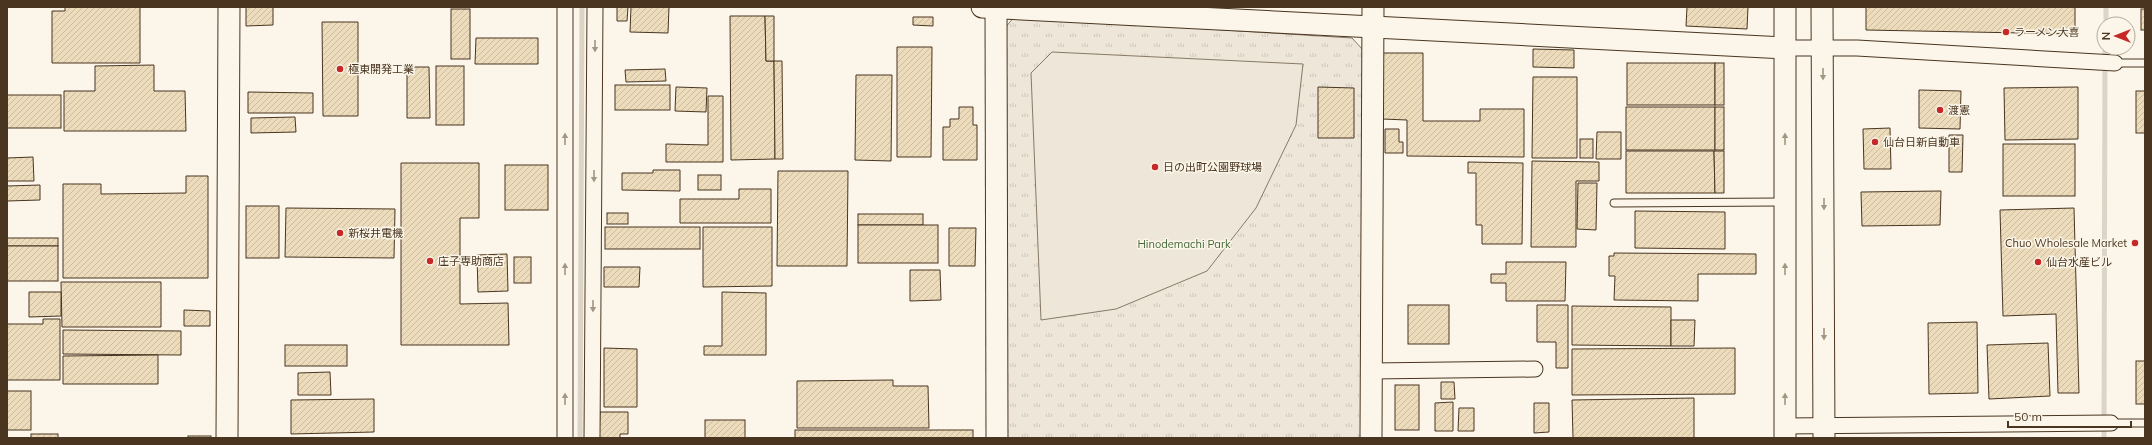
<svg xmlns="http://www.w3.org/2000/svg" width="2152" height="445" font-family="Mulish,'Noto Sans JP',sans-serif">
<style>
.park{fill:url(#park-tufts);stroke:#887966}
.pitch{fill:#ede6d9;stroke:#887966}
.lines{fill:none;stroke-linecap:round;stroke-linejoin:round}
.stream{stroke:#dcd4c6;stroke-width:5}
.building{fill:url(#building-hatch);stroke:#4a3520}
.lane-casing{stroke:#4a3520;stroke-width:9}
.street-casing{stroke:#4a3520;stroke-width:17}
.secondary-casing{stroke:#4a3520;stroke-width:23}
.lane{stroke:#fbf6e9;stroke-width:7}
.street{stroke:#fbf6e9;stroke-width:15}
.secondary{stroke:#fbf6e9;stroke-width:21}
.oneway{fill:#a29684}
.poi-dot{fill:#c62828;stroke:#fbf6e9;stroke-width:1.5}
.labels{text-anchor:middle;stroke-width:3;stroke-linejoin:round;paint-order:stroke}
.poi-label{font-size:11px;fill:#4a3520;stroke:#fbf6e9;text-anchor:start}
.park-label{font-size:11px;fill:#436837;stroke:#fbf6e9}
</style>
<defs>
<pattern id="park-tufts" width="24" height="20" patternUnits="userSpaceOnUse"><rect width="24" height="20" fill="#ede6d9"/><path d="M3 7l-1-3M5 7V3M7 7l1-3M15 17l-1-3M17 17v-4M19 17l1-3" fill="none" stroke="#cdc6ba"/></pattern>
<pattern id="building-hatch" width="6" height="6" patternUnits="userSpaceOnUse"><rect width="6" height="6" fill="#ecdcbc"/><path d="M-1 1l2-2M0 6l6-6M5 7l2-2" fill="none" stroke="#ccbda1"/></pattern>
</defs>
<rect width="100%" height="100%" fill="#fbf6e9"/>
<polygon class="park" points="1014,17 1352,38 1363,50 1363,438 1005,438 1005,28"/>
<polygon class="pitch" points="1052,52 1303,64 1296,125 1256,208 1207,271 1116,309 1041,320 1031,73"/>
<g class="lines">
<g class="stream">
<polyline points="2106,24 2106,7"/>
<polyline points="580,438 582,7"/>
<polyline points="2104,438 2105,48"/>
</g>
</g>
<g class="building">
<polygon points="65,7 140,7 140,63 52,63 52,11 65,11"/>
<polygon points="246,7 273,7 273,25 246,26"/>
<polygon points="617,7 628,7 627,21 617,21"/>
<polygon points="631,7 669,7 668,33 630,32"/>
<polygon points="1687,7 1748,7 1747,29 1686,26"/>
<polygon points="1866,7 2075,7 2075,34 1866,30"/>
<rect x="451" y="9" width="19" height="50"/>
<rect x="2141" y="9" width="4" height="21"/>
<polygon points="730,16 765,16 766,61 774,61 775,159 731,160"/>
<polygon points="765,16 774,16 774,61 766,61"/>
<polygon points="913,17 933,17 933,26 913,25"/>
<polygon points="322,22 358,22 358,116 323,116"/>
<polygon points="476,38 538,38 538,64 475,64"/>
<polygon points="897,47 932,47 931,157 897,157"/>
<polygon points="1533,49 1574,50 1574,68 1533,67"/>
<polygon points="1382,53 1423,53 1423,121 1480,121 1480,109 1524,109 1524,157 1407,156 1407,120 1382,119"/>
<polygon points="774,61 782,61 783,159 775,159"/>
<rect x="1627" y="63" width="88" height="42"/>
<rect x="1715" y="63" width="9" height="42"/>
<polygon points="154,65 154,91 185,91 186,131 64,131 64,91 95,91 95,66"/>
<rect x="436" y="66" width="28" height="59"/>
<polygon points="407,67 429,67 430,118 407,118"/>
<polygon points="665,69 666,81 626,82 625,70"/>
<polygon points="856,75 892,75 891,161 855,160"/>
<polygon points="1533,77 1577,77 1577,158 1532,158"/>
<rect x="615" y="85" width="55" height="25"/>
<polygon points="676,87 707,88 706,112 675,111"/>
<polygon points="1318,87 1354,88 1354,138 1318,138"/>
<polygon points="2078,87 2078,139 2005,140 2004,88"/>
<polygon points="1919,90 1961,91 1960,129 1919,128"/>
<rect x="2136" y="91" width="9" height="42"/>
<polygon points="248,92 313,93 313,113 248,113"/>
<rect x="7" y="95" width="54" height="33"/>
<polygon points="708,96 723,96 723,162 666,162 666,144 708,145"/>
<polygon points="959,107 973,107 973,125 977,125 977,160 943,160 943,127 950,127 950,119 959,119"/>
<rect x="1626" y="107" width="89" height="43"/>
<rect x="1715" y="107" width="9" height="43"/>
<polygon points="295,117 296,132 251,133 251,118"/>
<polygon points="1890,128 1891,169 1864,169 1863,129"/>
<polygon points="1385,129 1399,129 1399,142 1403,142 1403,153 1385,153"/>
<polygon points="1597,132 1621,132 1621,159 1596,159"/>
<polygon points="1949,135 1963,135 1962,172 1949,172"/>
<rect x="1580" y="139" width="13" height="19"/>
<rect x="2003" y="144" width="72" height="52"/>
<polygon points="1626,151 1714,151 1715,193 1626,193"/>
<polygon points="1714,151 1724,151 1724,193 1715,193"/>
<polygon points="33,157 34,181 7,181 7,158"/>
<polygon points="1532,161 1599,162 1599,181 1576,181 1576,247 1531,247"/>
<polygon points="1468,162 1523,163 1522,244 1482,244 1482,225 1476,225 1476,173 1468,173"/>
<polygon points="401,163 479,163 479,218 460,218 460,304 508,303 509,345 401,345"/>
<rect x="505" y="165" width="43" height="45"/>
<polygon points="653,170 680,170 680,191 622,190 622,173 653,173"/>
<polygon points="778,171 848,171 847,266 777,266"/>
<rect x="698" y="175" width="23" height="15"/>
<polygon points="186,176 208,176 208,278 63,278 63,184 101,184 101,194 186,193"/>
<polygon points="1578,183 1597,183 1596,230 1577,229"/>
<polygon points="40,185 40,200 7,201 7,186"/>
<polygon points="739,189 771,189 771,223 680,223 680,199 739,199"/>
<polygon points="1941,191 1940,225 1862,226 1861,192"/>
<rect x="246" y="206" width="33" height="52"/>
<polygon points="286,208 395,209 394,258 285,257"/>
<polygon points="2074,208 2079,393 2058,393 2056,314 2003,316 2000,210"/>
<polygon points="1635,211 1725,212 1725,249 1635,248"/>
<rect x="607" y="213" width="21" height="11"/>
<rect x="858" y="214" width="65" height="11"/>
<rect x="858" y="225" width="80" height="38"/>
<rect x="605" y="227" width="95" height="22"/>
<polygon points="703,227 772,227 772,286 703,287"/>
<polygon points="949,228 976,228 975,266 949,266"/>
<rect x="7" y="238" width="51" height="8"/>
<rect x="7" y="246" width="51" height="35"/>
<polygon points="1614,253 1756,254 1756,274 1698,274 1698,301 1614,300 1615,276 1609,276 1609,256 1614,256"/>
<polygon points="507,254 508,291 478,292 477,255"/>
<rect x="514" y="257" width="17" height="26"/>
<polygon points="1506,262 1566,262 1565,301 1506,301 1506,283 1491,283 1491,274 1506,274"/>
<polygon points="604,267 640,267 639,287 604,287"/>
<polygon points="910,270 940,270 941,300 910,301"/>
<polygon points="61,282 161,282 161,327 62,327"/>
<polygon points="29,292 61,292 61,316 29,317"/>
<polygon points="722,292 766,293 766,355 704,355 704,346 722,346"/>
<rect x="1408" y="305" width="41" height="39"/>
<polygon points="1537,305 1568,305 1568,368 1556,368 1556,342 1537,342"/>
<polygon points="1572,306 1671,307 1671,346 1572,345"/>
<polygon points="184,310 210,311 210,326 184,326"/>
<polygon points="43,319 60,319 60,380 7,380 7,324 43,324"/>
<polygon points="1671,320 1695,320 1694,346 1671,346"/>
<polygon points="1977,322 1978,393 1929,394 1928,323"/>
<polygon points="63,330 181,331 181,355 63,354"/>
<polygon points="2048,343 2050,396 1989,399 1987,345"/>
<rect x="285" y="345" width="62" height="21"/>
<polygon points="604,348 637,349 637,407 604,407"/>
<polygon points="1735,348 1735,394 1572,395 1572,349"/>
<polygon points="158,355 158,384 63,384 63,356"/>
<rect x="2136" y="361" width="9" height="43"/>
<polygon points="330,372 331,395 298,395 298,373"/>
<polygon points="893,380 893,386 928,386 929,428 797,428 797,381"/>
<polygon points="1441,382 1454,382 1455,399 1441,399"/>
<rect x="1395" y="385" width="24" height="45"/>
<rect x="7" y="391" width="24" height="39"/>
<polygon points="1694,398 1694,438 1573,438 1572,400"/>
<polygon points="374,399 374,432 291,434 291,400"/>
<polygon points="1453,402 1453,431 1435,431 1435,403"/>
<polygon points="1534,403 1549,403 1549,432 1534,433"/>
<polygon points="1459,408 1474,408 1474,431 1458,431"/>
<polygon points="600,412 628,412 628,434 620,434 620,438 599,438"/>
<rect x="705" y="420" width="40" height="18"/>
<rect x="795" y="430" width="178" height="8"/>
<rect x="31" y="434" width="27" height="4"/>
<rect x="188" y="436" width="23" height="2"/>
</g>
<g class="lines">
<g class="lane-casing">
<g id="lane">
<polyline points="2115,63 2145,63"/>
<polyline points="1614,203 1782,202"/>
<polyline points="2111,423 2145,423"/>
</g>
</g>
<g class="street-casing">
<g id="street">
<polyline points="1785,48 1857,48 2115,63"/>
<polyline points="1372,371 1535,369"/>
<polyline points="1785,426 2111,423"/>
<polyline points="565,438 565,7"/>
<polyline points="592,438 595,7"/>
</g>
</g>
<g class="secondary-casing">
<g id="secondary">
<polyline points="982,7 1785,48"/>
<polyline points="996,7 997,438"/>
<polyline points="1822,7 1824,438"/>
<polyline points="227,438 229,7"/>
<polyline points="1371,438 1373,7"/>
<polyline points="1785,438 1785,7"/>
</g>
</g>
<use href="#lane" class="lane"/>
<use href="#street" class="street"/>
<use href="#secondary" class="secondary"/>
</g>
<defs><path id="oneway-solid" d="M-6-.8H1V-3.2L6.5 0L1 3.2V.8H-6Z"/></defs>
<g class="oneway">
<use href="#oneway-solid" transform="translate(595 46) rotate(90)"/>
<use href="#oneway-solid" transform="translate(1823 74) rotate(90)"/>
<use href="#oneway-solid" transform="translate(565 139) rotate(-90)"/>
<use href="#oneway-solid" transform="translate(1785 139) rotate(-90)"/>
<use href="#oneway-solid" transform="translate(594 176) rotate(90)"/>
<use href="#oneway-solid" transform="translate(1824 204) rotate(90)"/>
<use href="#oneway-solid" transform="translate(565 269) rotate(-90)"/>
<use href="#oneway-solid" transform="translate(1785 269) rotate(-90)"/>
<use href="#oneway-solid" transform="translate(593 306) rotate(90)"/>
<use href="#oneway-solid" transform="translate(1824 334) rotate(90)"/>
<use href="#oneway-solid" transform="translate(565 399) rotate(-90)"/>
<use href="#oneway-solid" transform="translate(1785 399) rotate(-90)"/>
</g>
<g class="poi-dot">
<circle cx="2006" cy="32" r="4"/>
<circle cx="340" cy="69" r="4"/>
<circle cx="1940" cy="110" r="4"/>
<circle cx="1875" cy="142" r="4"/>
<circle cx="1155" cy="167" r="4"/>
<circle cx="340" cy="233" r="4"/>
<circle cx="2135" cy="243" r="4"/>
<circle cx="430" cy="261" r="4"/>
<circle cx="2038" cy="262" r="4"/>
</g>
<g class="labels">
<g class="poi-label">
<text x="2014" y="36">ラーメン大喜</text>
<text x="348" y="73">極東開発工業</text>
<text x="1948" y="114">渡憲</text>
<text x="1883" y="146">仙台日新自動車</text>
<text x="1163" y="171">日の出町公園野球場</text>
<text x="348" y="237">新桜井電機</text>
<text x="2127" y="247" text-anchor="end">Chuo Wholesale Market</text>
<text x="438" y="265">庄子専助商店</text>
<text x="2046" y="266">仙台水産ビル</text>
</g>
<g class="park-label">
<text x="1184" y="248">Hinodemachi Park</text>
</g>
</g>
<rect width="2152" height="445" fill="none" stroke="#4a3520" stroke-width="16"/>
<g transform="translate(2116 36) rotate(270)"><circle r="19" fill="#fbf6e9" stroke="#b4a999"/>
<path d="M0-3L7 15L0 10L-7 15Z" fill="#c62828"/>
<text y="-6" font-size="11" font-weight="bold" text-anchor="middle" fill="#4a3520">N</text>
</g>
<path d="M2008 421v6h123v-6" fill="none" stroke="#4a3520" stroke-width="2"/>
<text x="2014" y="421" font-size="12" fill="#4a3520" stroke="#fbf6e9" stroke-width="3" paint-order="stroke">50 m</text>
</svg>
